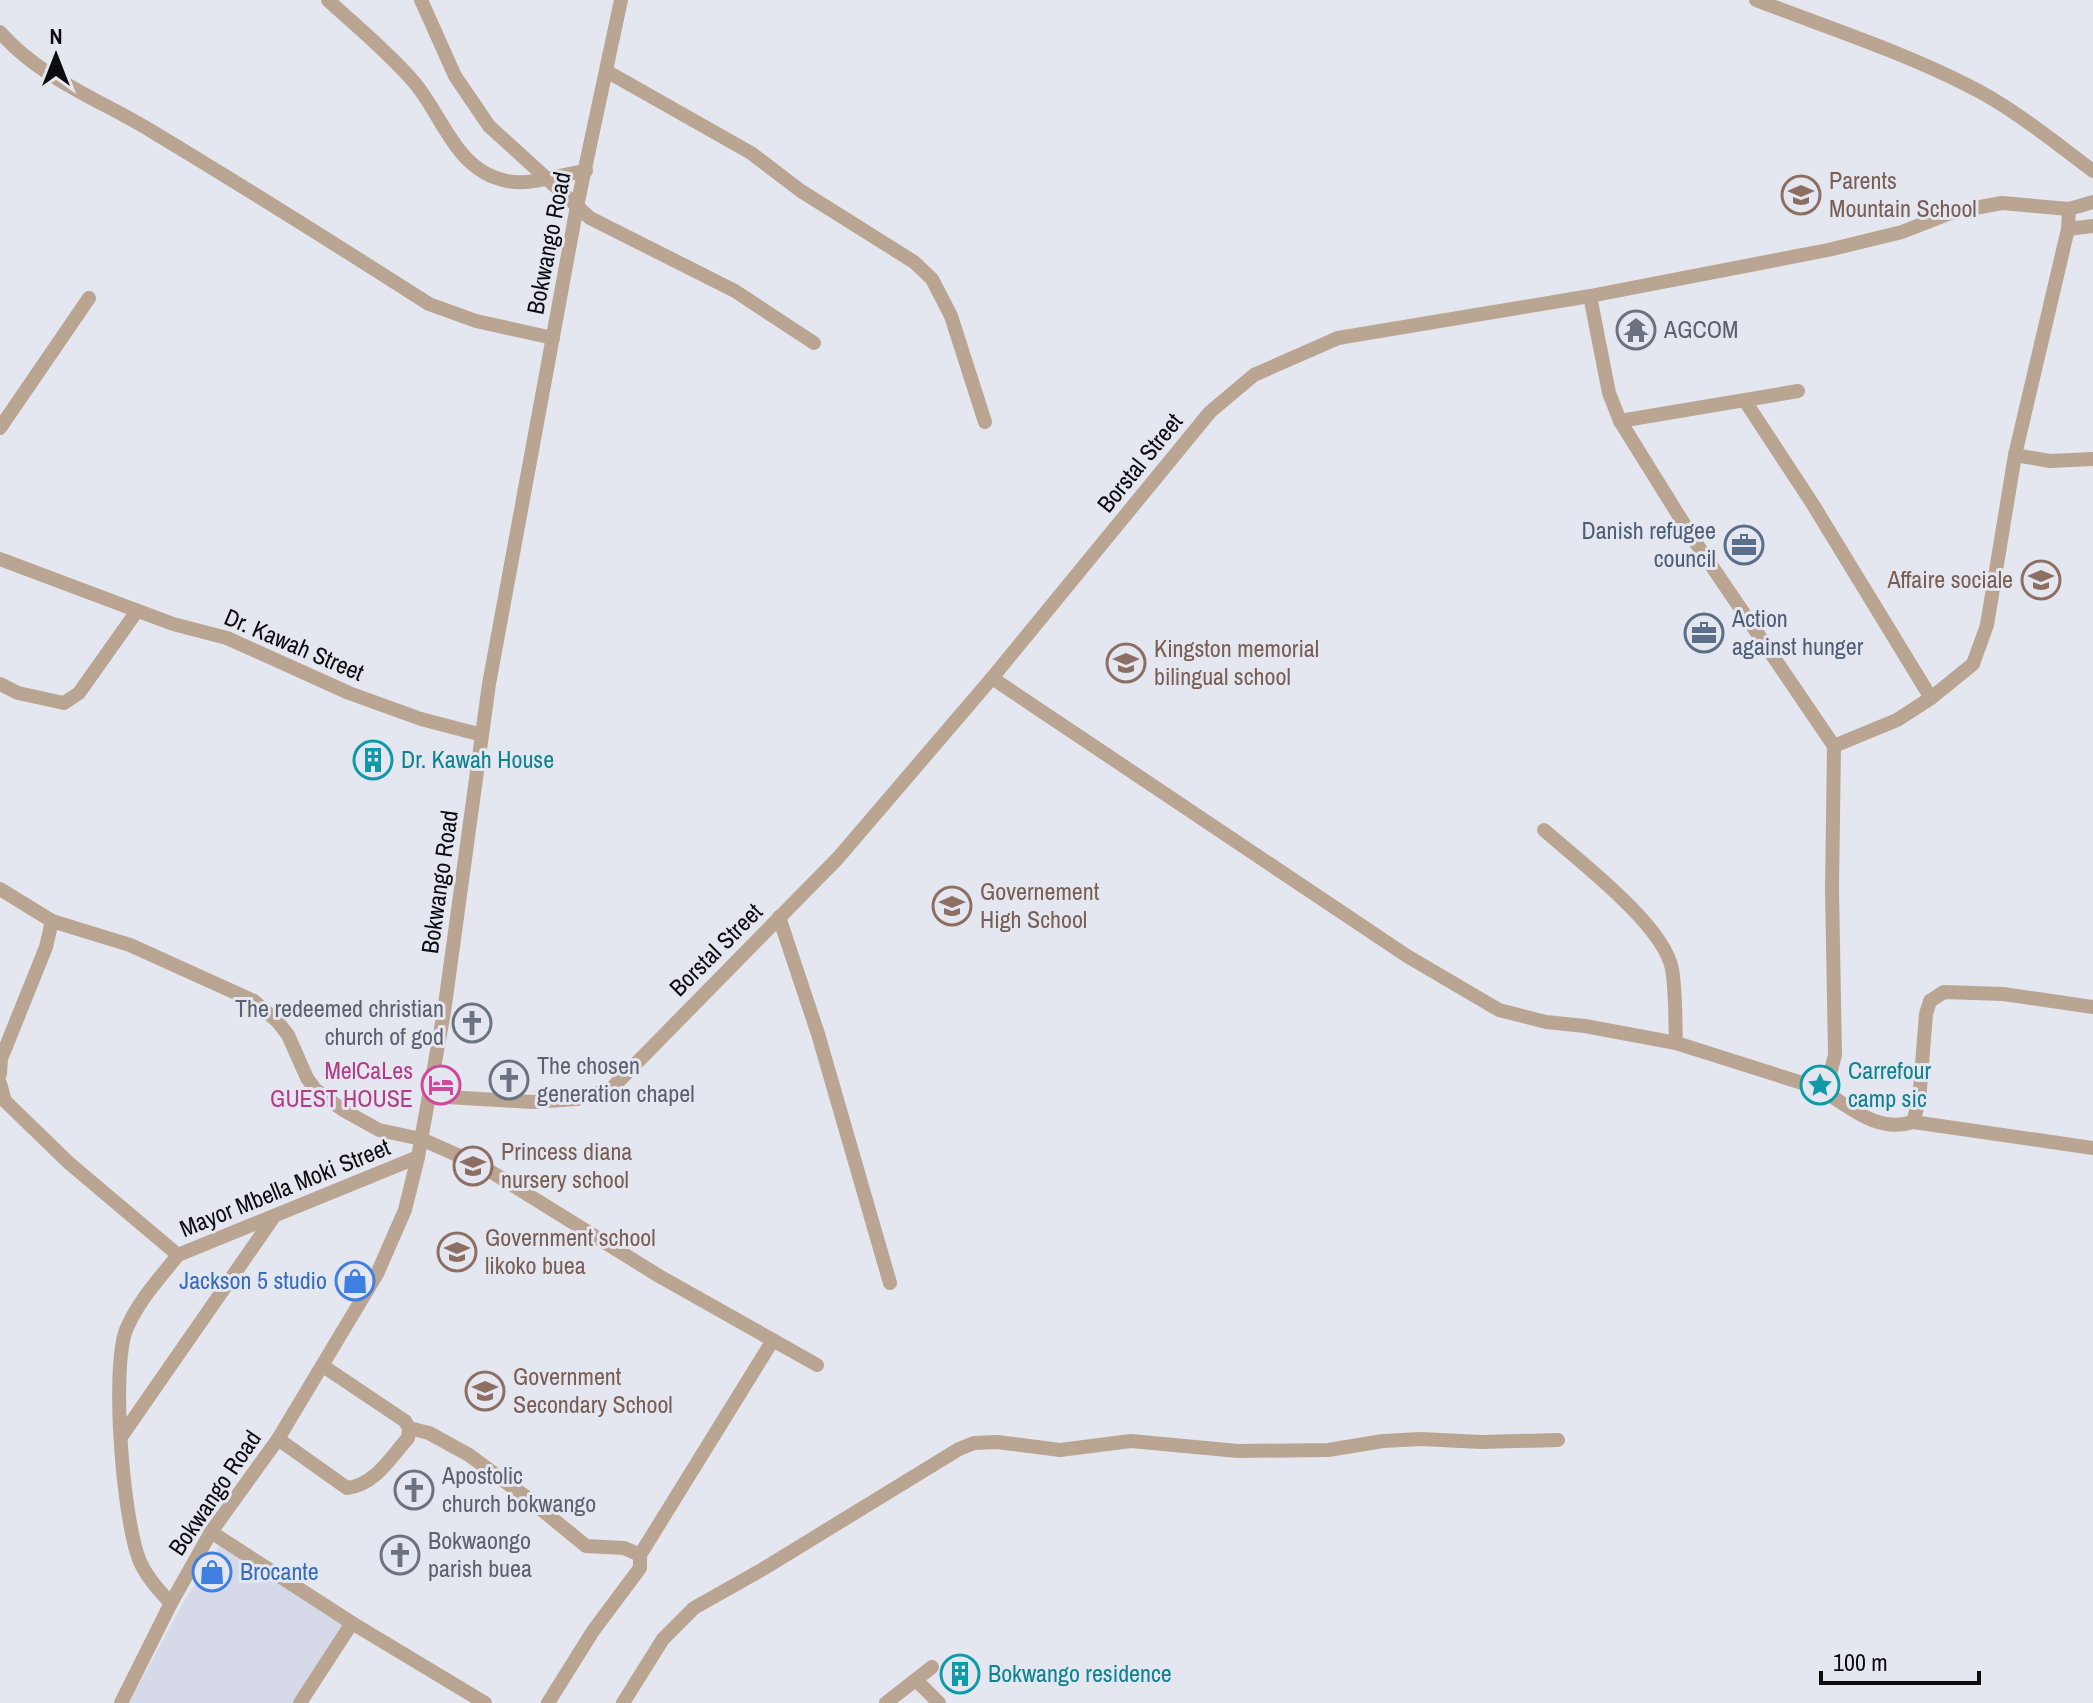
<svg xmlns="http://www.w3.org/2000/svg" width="2093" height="1703" font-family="'Archivo Narrow',sans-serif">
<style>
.built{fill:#d5d9e8}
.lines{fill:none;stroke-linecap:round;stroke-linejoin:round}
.minor{stroke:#baa593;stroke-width:14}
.labels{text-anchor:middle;stroke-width:6;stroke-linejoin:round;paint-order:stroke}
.education-label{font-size:24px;fill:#785e54;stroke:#e5e7f0;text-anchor:start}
.street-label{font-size:24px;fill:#0d0d10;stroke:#e5e7f0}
.worship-label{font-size:24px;fill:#5b616d;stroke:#e5e7f0;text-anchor:start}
.service-label{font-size:24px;fill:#4e5e75;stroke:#e5e7f0;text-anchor:end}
.culture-label{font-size:24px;fill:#0d838f;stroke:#e5e7f0;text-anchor:start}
.hotel-label{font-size:24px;fill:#b23c85;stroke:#e5e7f0;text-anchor:end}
.shop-label{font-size:24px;fill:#366cbe;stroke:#e5e7f0;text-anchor:end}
</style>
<rect width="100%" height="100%" fill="#e5e7f0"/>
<polygon class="built" points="220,1545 345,1627 296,1703 129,1703 184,1601"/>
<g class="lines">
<g class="minor">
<path d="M328,0C356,26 388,52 413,81C443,115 455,171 507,181C532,186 560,174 586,171"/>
<polyline points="421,0 455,76 489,126 590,218 735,291 814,343"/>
<path d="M1756,0C1826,27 1900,51 1967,85C2012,107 2053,141 2093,171"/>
<path d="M0,32C41,79 101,100 153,132C246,188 338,246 429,304L476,321L553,338"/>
<polyline points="608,72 751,153 801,191 914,262 932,279 951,316 985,422"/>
<polyline points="2068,229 2093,226"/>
<polyline points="1745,401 1812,503 1931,698"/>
<polyline points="1620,421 1798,391"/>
<polyline points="0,428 89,298"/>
<polyline points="2015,455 2050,461 2093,459"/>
<polyline points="0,559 173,624 227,638 349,693 421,719 482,735"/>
<polyline points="992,678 1407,956 1499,1010 1546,1022 1585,1026 1676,1043 1818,1088 1830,1074 1835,1055 1832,889 1834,746 1694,540 1620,421 1609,393 1590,296"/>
<polyline points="0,684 18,693 64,703 79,693 137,611"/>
<polyline points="1834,746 1897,720 1931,698 1973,664 1987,625 2015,455 2068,229 2069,209"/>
<path d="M1544,830C1578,860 1664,925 1672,969C1676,993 1675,1019 1676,1043"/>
<polyline points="0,889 52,921 130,945 254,1001 277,1021 288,1035 307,1078 315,1089 343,1110 379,1130 421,1139 480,1165 659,1276 817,1365"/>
<polyline points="779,917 818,1034 890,1283"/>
<polyline points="0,1074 1,1059 46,947 52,921"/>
<polyline points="0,1083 5,1101 69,1163 178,1255 418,1157"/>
<path d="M1818,1088C1849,1105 1876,1134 1913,1122L2093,1148"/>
<polyline points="430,1096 532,1102 577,1099 611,1089 838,858 992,678 1210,412 1254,375 1338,338 1590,296 1828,250 1902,232 1953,212 2002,203 2069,209 2093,202"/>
<polyline points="1913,1122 1919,1101 1926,1014 1930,1001 1944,992 2003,994 2093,1007"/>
<polyline points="323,1366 405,1421 409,1428 429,1433 469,1455 526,1497 586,1546 624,1548 640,1555"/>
<polyline points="121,1437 273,1218"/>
<path d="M278,1439L347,1488C375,1485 390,1458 408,1438L409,1428"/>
<polyline points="211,1532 352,1623 485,1703"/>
<path d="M171,1603C159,1591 145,1575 139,1559C123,1518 111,1370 126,1330C138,1301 159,1279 178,1255"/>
<polyline points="916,1680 939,1703"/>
<polyline points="121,1703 171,1603 211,1532 278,1439 377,1274 405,1210 418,1157 444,1012 489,684 577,206 621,0"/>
<polyline points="300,1703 352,1623"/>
<polyline points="548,1703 593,1631 640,1568 640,1555 773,1340"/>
<polyline points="623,1703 663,1639 694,1608 763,1569 959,1449 974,1443 997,1442 1060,1450 1131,1441 1238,1451 1328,1450 1383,1441 1421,1439 1481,1442 1558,1440"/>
<polyline points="886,1703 932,1667"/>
</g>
</g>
<defs>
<g id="school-ring" transform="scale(2)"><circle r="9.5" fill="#e5e7f0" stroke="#8d6e63" stroke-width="1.5"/><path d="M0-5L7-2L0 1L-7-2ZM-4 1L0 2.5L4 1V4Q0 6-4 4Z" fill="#8d6e63"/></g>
<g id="temple-ring" transform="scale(2)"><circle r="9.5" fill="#e5e7f0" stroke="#6b7280" stroke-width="1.5"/><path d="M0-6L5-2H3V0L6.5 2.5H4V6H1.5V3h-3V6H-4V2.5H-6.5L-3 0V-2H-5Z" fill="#6b7280"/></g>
<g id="office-ring" transform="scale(2)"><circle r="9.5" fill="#e5e7f0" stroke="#5c6f8a" stroke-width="1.5"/><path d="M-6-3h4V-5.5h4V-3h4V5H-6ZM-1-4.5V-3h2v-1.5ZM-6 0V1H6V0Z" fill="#5c6f8a"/></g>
<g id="university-ring" transform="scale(2)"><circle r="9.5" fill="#e5e7f0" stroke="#8d6e63" stroke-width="1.5"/><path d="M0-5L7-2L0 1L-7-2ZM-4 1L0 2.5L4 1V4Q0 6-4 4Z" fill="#8d6e63"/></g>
<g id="building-ring" transform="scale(2)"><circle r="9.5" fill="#e5e7f0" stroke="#0f9aa8" stroke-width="1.5"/><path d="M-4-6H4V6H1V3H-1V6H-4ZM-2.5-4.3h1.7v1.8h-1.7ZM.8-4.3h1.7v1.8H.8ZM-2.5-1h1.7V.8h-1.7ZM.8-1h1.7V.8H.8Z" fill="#0f9aa8"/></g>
<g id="church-ring" transform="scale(2)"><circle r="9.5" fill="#e5e7f0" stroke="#6b7280" stroke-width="1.5"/><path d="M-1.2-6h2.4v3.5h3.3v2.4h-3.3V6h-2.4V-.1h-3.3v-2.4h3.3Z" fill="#6b7280"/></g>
<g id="hotel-ring" transform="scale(2)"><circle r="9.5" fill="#e5e7f0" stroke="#d1479c" stroke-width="1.5"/><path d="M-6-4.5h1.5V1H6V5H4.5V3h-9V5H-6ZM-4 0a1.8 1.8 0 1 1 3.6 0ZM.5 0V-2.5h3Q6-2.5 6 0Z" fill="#d1479c"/></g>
<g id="sight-ring" transform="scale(2)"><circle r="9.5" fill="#e5e7f0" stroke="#0f9aa8" stroke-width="1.5"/><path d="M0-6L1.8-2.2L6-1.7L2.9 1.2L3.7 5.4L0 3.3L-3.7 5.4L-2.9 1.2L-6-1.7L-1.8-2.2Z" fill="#0f9aa8"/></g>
<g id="shop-ring" transform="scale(2)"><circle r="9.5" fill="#e5e7f0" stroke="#3f7fe0" stroke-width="1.5"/><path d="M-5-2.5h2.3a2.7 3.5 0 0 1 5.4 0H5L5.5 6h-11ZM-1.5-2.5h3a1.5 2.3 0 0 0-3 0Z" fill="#3f7fe0"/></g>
</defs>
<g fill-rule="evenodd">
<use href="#school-ring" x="1801" y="195"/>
<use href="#temple-ring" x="1636" y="330"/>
<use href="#office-ring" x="1744" y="545"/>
<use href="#university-ring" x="2041" y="580"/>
<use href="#office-ring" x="1704" y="633"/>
<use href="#school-ring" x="1126" y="663"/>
<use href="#building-ring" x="373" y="760"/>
<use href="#school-ring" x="952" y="906"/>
<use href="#church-ring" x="472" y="1023"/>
<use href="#church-ring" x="509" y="1080"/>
<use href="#hotel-ring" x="441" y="1085"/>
<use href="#sight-ring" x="1820" y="1085"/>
<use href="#school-ring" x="473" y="1166"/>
<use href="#school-ring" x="457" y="1252"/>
<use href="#shop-ring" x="355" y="1281"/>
<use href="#school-ring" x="485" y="1391"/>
<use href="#church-ring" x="414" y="1490"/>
<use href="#church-ring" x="400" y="1555"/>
<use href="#shop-ring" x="212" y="1572"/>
<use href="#building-ring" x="960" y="1674"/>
</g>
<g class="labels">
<g class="education-label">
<text x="1829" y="189">Parents<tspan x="1829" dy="28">Mountain School</tspan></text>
<text x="2013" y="588" text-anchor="end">Affaire sociale</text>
<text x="1154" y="657">Kingston memorial<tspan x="1154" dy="28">bilingual school</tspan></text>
<text x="980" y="900">Governement<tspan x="980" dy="28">High School</tspan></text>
<text x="501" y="1160">Princess diana<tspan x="501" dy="28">nursery school</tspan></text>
<text x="485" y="1246">Government school<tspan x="485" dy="28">likoko buea</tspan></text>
<text x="513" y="1385">Government<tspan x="513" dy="28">Secondary School</tspan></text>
</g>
<g class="street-label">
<text transform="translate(549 243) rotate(-79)" y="8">Bokwango Road</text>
<text transform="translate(1140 463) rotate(-51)" y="8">Borstal Street</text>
<text transform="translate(294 645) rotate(23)" y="8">Dr. Kawah Street</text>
<text transform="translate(440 882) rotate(-82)" y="8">Bokwango Road</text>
<text transform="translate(716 950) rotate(-45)" y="8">Borstal Street</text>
<text transform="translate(285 1188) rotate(-22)" y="8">Mayor Mbella Moki Street</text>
<text transform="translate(215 1493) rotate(-56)" y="8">Bokwango Road</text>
</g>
<g class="worship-label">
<text x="1664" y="338">AGCOM</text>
<text x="444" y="1017" text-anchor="end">The redeemed christian<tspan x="444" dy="28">church of god</tspan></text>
<text x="537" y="1074">The chosen<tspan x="537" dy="28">generation chapel</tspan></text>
<text x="442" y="1484">Apostolic<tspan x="442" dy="28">church bokwango</tspan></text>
<text x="428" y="1549">Bokwaongo<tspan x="428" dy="28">parish buea</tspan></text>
</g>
<g class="service-label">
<text x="1716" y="539">Danish refugee<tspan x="1716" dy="28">council</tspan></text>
<text x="1732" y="627" text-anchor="start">Action<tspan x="1732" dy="28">against hunger</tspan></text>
</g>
<g class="culture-label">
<text x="401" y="768">Dr. Kawah House</text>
<text x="1848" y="1079">Carrefour<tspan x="1848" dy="28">camp sic</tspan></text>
<text x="988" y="1682">Bokwango residence</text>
</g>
<g class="hotel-label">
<text x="413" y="1079">MelCaLes<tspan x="413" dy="28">GUEST HOUSE</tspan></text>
</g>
<g class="shop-label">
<text x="327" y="1289">Jackson 5 studio</text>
<text x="240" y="1580" text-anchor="start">Brocante</text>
</g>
</g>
<g transform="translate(56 56)" stroke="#e5e7f0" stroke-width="6" paint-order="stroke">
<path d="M0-6L14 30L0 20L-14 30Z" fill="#0d0d10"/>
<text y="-12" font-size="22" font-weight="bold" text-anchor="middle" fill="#0d0d10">N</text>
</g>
<path d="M1821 1671v12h158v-12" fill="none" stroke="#0d0d10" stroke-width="4"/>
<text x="1833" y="1671" font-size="24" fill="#0d0d10" stroke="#e5e7f0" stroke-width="6" paint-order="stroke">100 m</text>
</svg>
